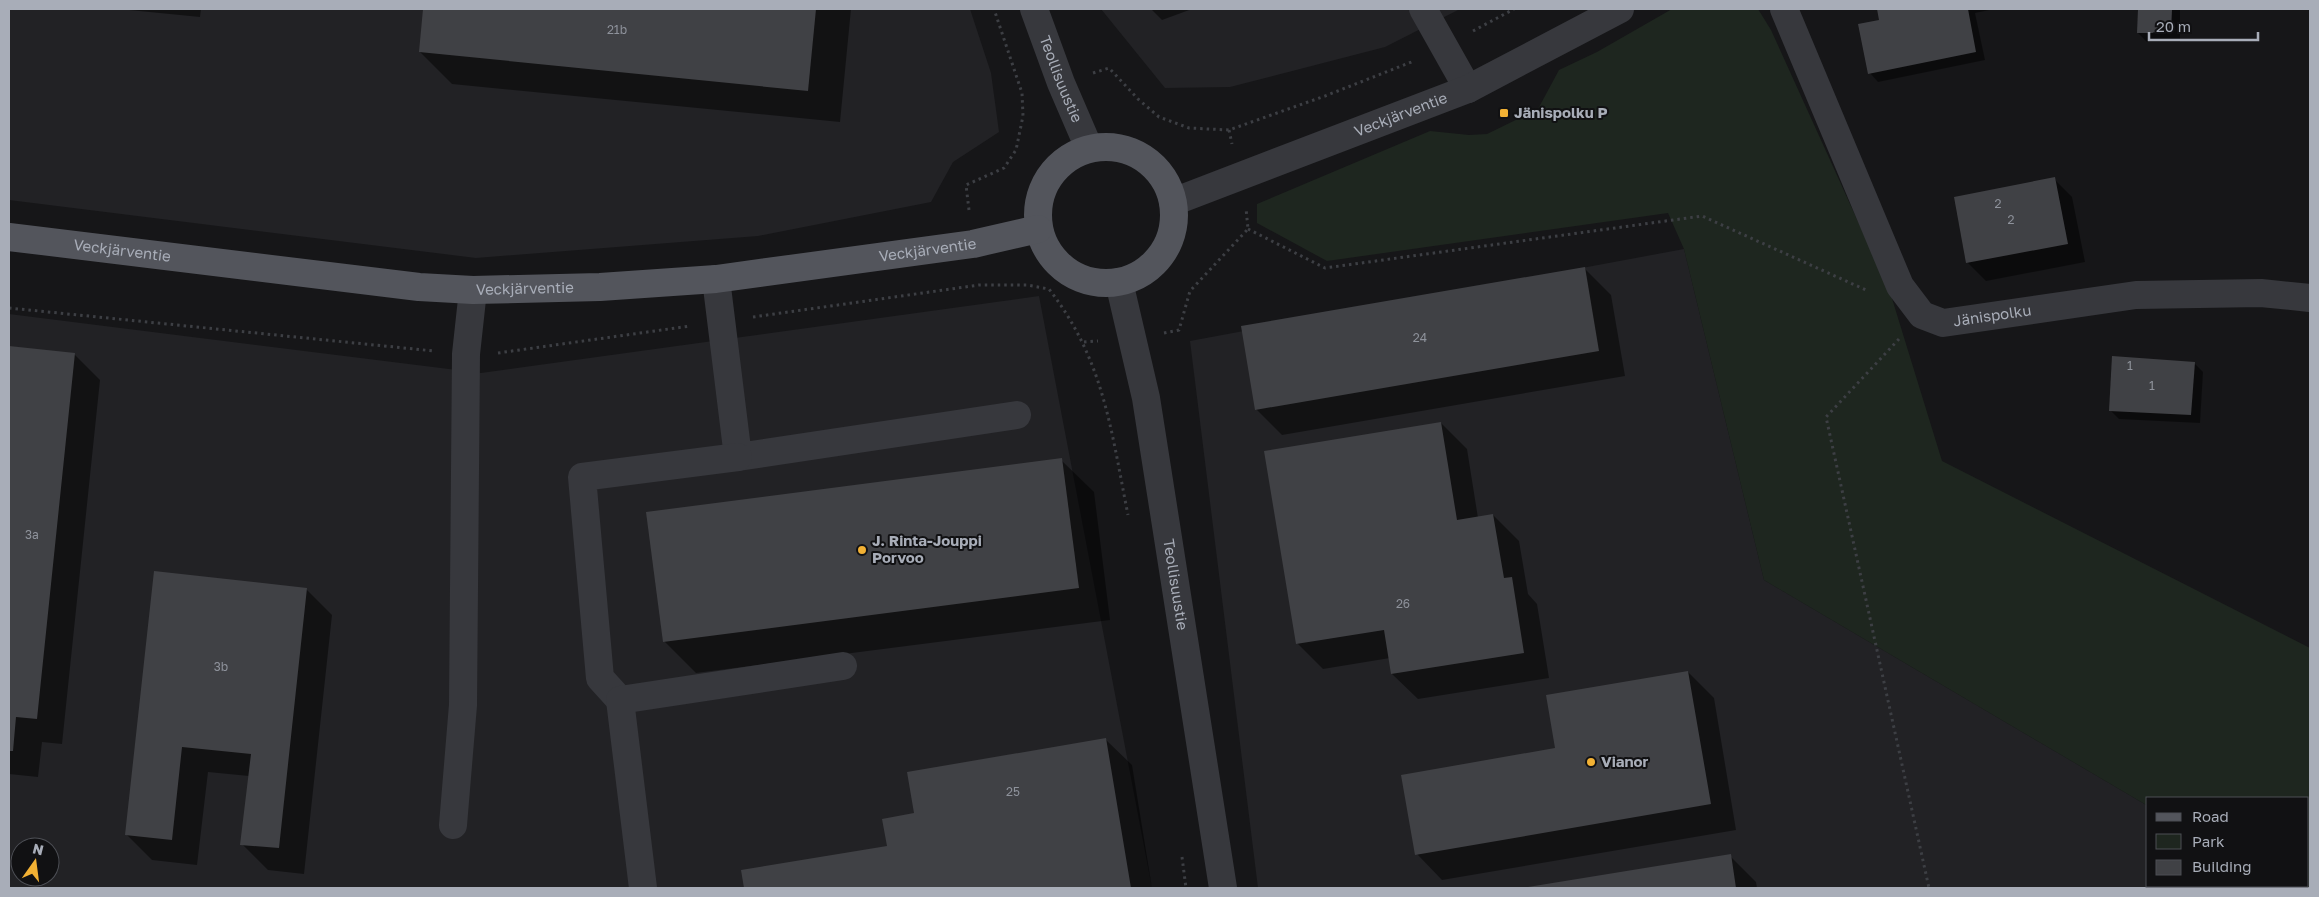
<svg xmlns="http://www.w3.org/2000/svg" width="2319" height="897" font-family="'Golos Text',sans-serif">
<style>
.built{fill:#222225;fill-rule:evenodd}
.green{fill:#1e261f}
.shadow{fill:#0007}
.building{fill:#404145}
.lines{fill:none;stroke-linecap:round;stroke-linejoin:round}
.path{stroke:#3d3f44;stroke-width:3;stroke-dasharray:2.5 4;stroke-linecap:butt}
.minor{stroke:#37383d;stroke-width:28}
.major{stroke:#53555c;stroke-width:28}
.poi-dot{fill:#f2b134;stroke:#111113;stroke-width:2}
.labels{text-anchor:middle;stroke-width:4;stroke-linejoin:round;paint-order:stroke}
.number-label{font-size:12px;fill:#8e929b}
.street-label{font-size:15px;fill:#a8adb8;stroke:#111113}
.poi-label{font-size:15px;font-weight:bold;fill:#a8adb8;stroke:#111113;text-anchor:start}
</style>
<rect width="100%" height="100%" fill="#161618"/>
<g class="built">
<polygon points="9,9 970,9 991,73 999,132 953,162 931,202 758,236 476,258 9,200"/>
<polygon points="1101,9 1460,9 1385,47 1230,87 1165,88"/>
<polygon points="1684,249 1764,580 2148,806 2148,886 2283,886 2288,888 1258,888 1190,341"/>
<path d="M1039,296L1152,888H9V314L481,373ZM20,847H50V877H20Z"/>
</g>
<polygon class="green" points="1672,9 1758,9 1771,30 1890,292 1942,461 2310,648 2310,888 2288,888 2283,886 2308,886 2308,798 2148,798 2148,806 1764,580 1684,249 1668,213 1327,261 1257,223 1257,204 1430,131 1469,135 1487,134 1538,109 1559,70 1597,52"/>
<g class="shadow">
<polygon points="119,9 201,9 200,17"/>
<polygon points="424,9 851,9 840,122 452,84 420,52"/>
<polygon points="1151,9 1192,9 1162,20"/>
<polygon points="1878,9 1994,9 1975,13 1985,60 1878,82 1870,73 1881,21"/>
<polygon points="2139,9 2180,9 2180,42 2147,42 2138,33"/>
<polygon points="2054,179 2072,197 2085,262 1986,281 1968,263"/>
<polygon points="1585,269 1611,295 1625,376 1282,435 1256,409"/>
<polygon points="9,347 74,354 100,380 62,744 42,742 38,777 9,774"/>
<polygon points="2194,363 2203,372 2200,423 2119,419 2110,410"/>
<polygon points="1441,423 1467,449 1478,518 1493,515 1519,541 1528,594 1537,604 1549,678 1418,699 1392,674 1390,658 1323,669 1297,643"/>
<polygon points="1061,460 1094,492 1110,620 696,673 664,641"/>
<polygon points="155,572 306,589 332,615 304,874 268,870 242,844 249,776 208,772 197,865 152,860 126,834"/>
<polygon points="1688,672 1714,698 1736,830 1442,880 1417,854 1556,750"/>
<polygon points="1106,740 1132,765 1152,888 746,888 743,871 888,847 915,814"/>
<polygon points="1730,856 1756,882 1757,888 1529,888"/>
</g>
<g class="building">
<polygon points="423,9 816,9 808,91 419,52"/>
<polygon points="1877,9 1968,9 1976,52 1868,74 1858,24 1879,20"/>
<polygon points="2138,9 2172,9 2171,33 2137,33"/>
<polygon points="2055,177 2068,244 1966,263 1954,197"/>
<polygon points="1585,267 1599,351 1255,410 1241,326"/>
<polygon points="9,346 75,353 37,719 16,717 13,751 9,751"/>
<polygon points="2112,356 2195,362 2191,415 2109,411"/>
<polygon points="1441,422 1457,520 1493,514 1504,578 1512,577 1524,653 1391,674 1384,630 1296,644 1264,451"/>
<polygon points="1062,458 1079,588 663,642 646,512"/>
<polygon points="154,571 307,588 279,848 240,845 251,754 182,747 172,840 125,835"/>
<polygon points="1688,671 1711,804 1415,855 1401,775 1555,748 1546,695"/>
<polygon points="1106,738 1131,888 744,888 741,870 887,846 882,819 914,813 907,772"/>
<polygon points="1731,854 1736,888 1528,888 1528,887"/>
</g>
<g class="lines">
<g class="path">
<polyline points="1473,31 1514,9"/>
<polyline points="1093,73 1109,68 1138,99 1159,117 1189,128 1229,130 1325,96 1414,61"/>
<polyline points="1229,130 1232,144"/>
<polyline points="969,210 966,185 1004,168 1016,150 1023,116 1022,93 994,9"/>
<polyline points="1248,229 1325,268 1702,216 1866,290"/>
<polyline points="9,308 434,351"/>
<path d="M753,317L979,285H1027L1049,289C1104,360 1111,430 1128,515"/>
<polyline points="1164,333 1179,330 1190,291 1248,229 1246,208"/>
<polyline points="1899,339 1826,417 1929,888"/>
<polyline points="1084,342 1098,341"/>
<polyline points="498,353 690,326"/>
<polyline points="1182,857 1186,888"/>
</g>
<g class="minor">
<path id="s1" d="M1034,9L1061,83L1089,148"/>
<polyline points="1423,9 1468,89"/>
<path id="s2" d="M1784,9L1900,286L1922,315L1943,323L2136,295L2261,293L2310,298"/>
<path id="s3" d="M1173,202L1468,89L1620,9"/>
<polyline points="716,279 738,457 1017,415"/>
<path id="s4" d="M1119,282L1146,398L1223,888"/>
<polyline points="620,700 600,678 582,477 738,457"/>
<polyline points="453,825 463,705 466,354 473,290"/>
<polyline points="643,888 620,700 843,666"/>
</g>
<g class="major">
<circle cx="1106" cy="215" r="68"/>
<path id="s5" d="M9,237L419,287L473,290L600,287L716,279L973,244L1038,229"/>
</g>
</g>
<g class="poi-dot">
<rect x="1499" y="108" width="10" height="10" rx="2.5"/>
<circle cx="862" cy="550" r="5"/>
<circle cx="1591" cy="762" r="5"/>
</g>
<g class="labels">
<g class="number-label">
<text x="617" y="34">21b</text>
<text x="1998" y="208">2</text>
<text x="2011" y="224">2</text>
<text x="1420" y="342">24</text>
<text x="2130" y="370">1</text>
<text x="2152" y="390">1</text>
<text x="32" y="539">3a</text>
<text x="1403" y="608">26</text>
<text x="221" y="671">3b</text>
<text x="1013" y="796">25</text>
</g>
<g class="street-label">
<text dy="5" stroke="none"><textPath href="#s1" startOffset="75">Teollisuustie</textPath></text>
<text dy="5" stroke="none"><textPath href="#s3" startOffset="244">Veckjärventie</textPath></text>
<text dy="5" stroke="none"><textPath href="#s5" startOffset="924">Veckjärventie</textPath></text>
<text dy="5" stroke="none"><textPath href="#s5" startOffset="114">Veckjärventie</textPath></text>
<text dy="5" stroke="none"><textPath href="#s5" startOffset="519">Veckjärventie</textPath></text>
<text dy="5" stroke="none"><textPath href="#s2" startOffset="409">Jänispolku</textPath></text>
<text dy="5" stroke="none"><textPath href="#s4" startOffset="308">Teollisuustie</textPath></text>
</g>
<g class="poi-label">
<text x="1514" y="118">Jänispolku P</text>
<text x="872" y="546">J. Rinta-Jouppi<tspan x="872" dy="17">Porvoo</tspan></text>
<text x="1601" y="767">Vianor</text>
</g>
</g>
<rect width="2319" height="897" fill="none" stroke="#a8adb8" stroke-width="20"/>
<rect x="2146" y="797" width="162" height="90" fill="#111113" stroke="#4d4f55"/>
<rect x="2156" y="813" width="25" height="8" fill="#53555c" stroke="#4d4f55"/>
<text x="2192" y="822" font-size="15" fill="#a8adb8">Road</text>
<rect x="2156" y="834" width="25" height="15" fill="#1e261f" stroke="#4d4f55"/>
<text x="2192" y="847" font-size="15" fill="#a8adb8">Park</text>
<rect x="2156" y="860" width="25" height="15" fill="#404145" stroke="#4d4f55"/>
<text x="2192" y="872" font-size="15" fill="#a8adb8">Building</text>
<g transform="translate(35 862) rotate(14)"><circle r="24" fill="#111113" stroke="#4d4f55"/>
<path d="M0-4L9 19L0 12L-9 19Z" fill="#f2b134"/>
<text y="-8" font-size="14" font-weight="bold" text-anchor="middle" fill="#a8adb8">N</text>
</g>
<path d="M2149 32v8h109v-8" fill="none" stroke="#a8adb8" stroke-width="2.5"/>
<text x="2156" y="32" font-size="15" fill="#a8adb8" stroke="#111113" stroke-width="4" paint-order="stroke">20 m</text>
</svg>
